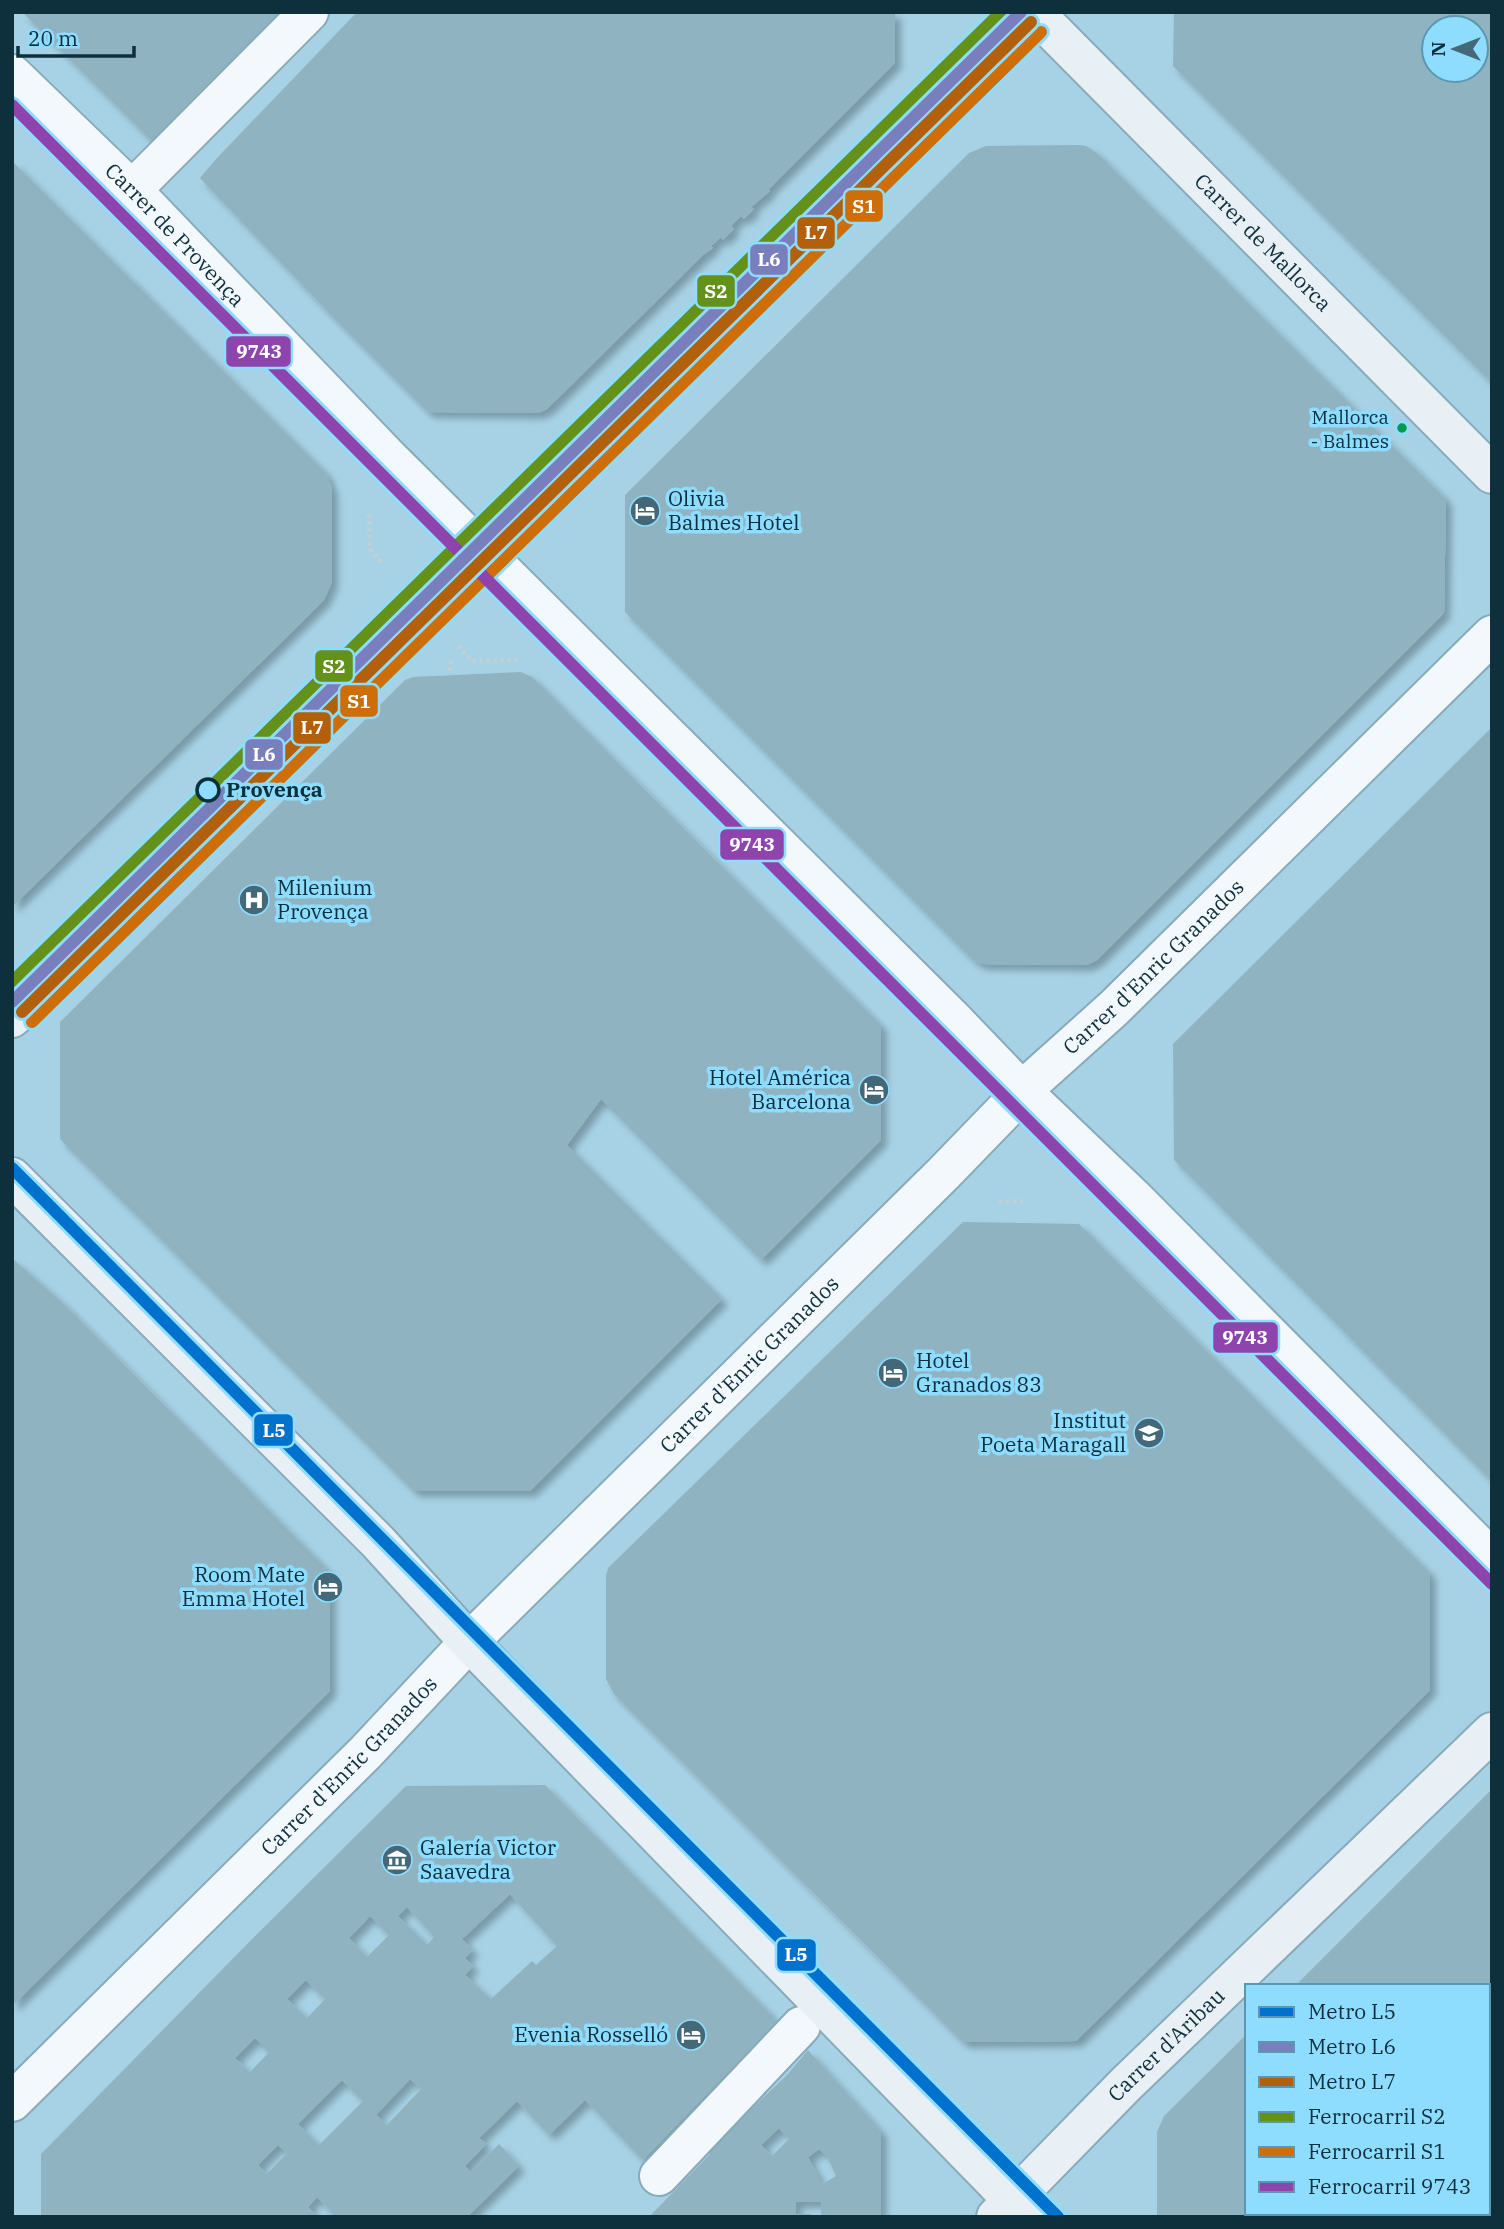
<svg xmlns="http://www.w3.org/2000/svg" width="1504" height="2229" font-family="'IBM Plex Serif',serif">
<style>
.building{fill:#90b3c1;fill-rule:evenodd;filter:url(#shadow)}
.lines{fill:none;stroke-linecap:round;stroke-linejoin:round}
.street-casing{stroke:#88aab9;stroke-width:42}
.secondary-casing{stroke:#88aab9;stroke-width:42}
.path{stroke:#c2cfd5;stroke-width:4.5;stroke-dasharray:3.5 3.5;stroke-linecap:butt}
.street{stroke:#f2f8fb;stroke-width:38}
.secondary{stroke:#e8eff5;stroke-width:38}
.rail-1-casing{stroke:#8edcfe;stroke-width:18}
.rail-2-casing{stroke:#8edcfe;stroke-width:18}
.rail-3-casing{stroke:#8edcfe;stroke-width:18}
.rail-1{stroke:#63911a;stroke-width:12}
.rail-2{stroke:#cd6e09;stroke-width:12}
.rail-3{stroke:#8e44ad;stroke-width:12}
.metro-1-casing{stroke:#8edcfe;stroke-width:18}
.metro-2-casing{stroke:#8edcfe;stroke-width:18}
.metro-3-casing{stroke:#8edcfe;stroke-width:18}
.metro-1{stroke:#0072ce;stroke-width:12}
.metro-2{stroke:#797fbc;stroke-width:12}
.metro-3{stroke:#b2600b;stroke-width:12}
.bus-dot{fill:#019a4f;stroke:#8edcfe;stroke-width:2.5}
.stop-dot{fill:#8edcfe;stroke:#0e2f3c;stroke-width:3.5}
.labels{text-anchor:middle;stroke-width:7;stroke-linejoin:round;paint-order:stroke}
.bus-label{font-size:19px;fill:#0e2f3c;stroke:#8edcfe;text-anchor:end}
.street-label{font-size:21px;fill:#0e2f3c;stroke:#8edcfe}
.poi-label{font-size:21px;fill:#0e2f3c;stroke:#8edcfe;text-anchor:start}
.stop-label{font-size:21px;font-weight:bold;fill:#0e2f3c;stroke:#8edcfe;text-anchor:start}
.line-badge{stroke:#8edcfe;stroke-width:2.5}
.badge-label{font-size:19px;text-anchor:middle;font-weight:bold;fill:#fff}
</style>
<defs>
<filter id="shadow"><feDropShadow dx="6" dy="6" stdDeviation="3.5" flood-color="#0004"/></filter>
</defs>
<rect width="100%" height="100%" fill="#a7d2e5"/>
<g class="building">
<polygon points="22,12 285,12 156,145"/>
<polygon points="357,12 895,12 895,63 768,190 770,191 751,207 754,209 744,219 741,216 731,226 734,229 723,240 721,237 711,246 713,248 703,255 547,409 538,413 428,412 328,312 200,178 216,159"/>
<path d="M1174,12H1492V383L1173,66ZM1434,28H1476V70H1434Z"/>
<polygon points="1079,145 1086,146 1096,152 1446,499 1444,613 1097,960 1087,965 982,964 973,960 625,612 625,495 969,153 986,146"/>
<polygon points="12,161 326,473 332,489 332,582 324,600 314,610 12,907"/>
<polygon points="521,672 532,677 881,1025 881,1140 761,1260 601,1099 567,1145 722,1299 530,1491 414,1491 60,1139 60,1022 405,680 413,677"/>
<polygon points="1492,727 1492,1481 1174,1160 1173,1044"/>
<polygon points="963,1222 1079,1224 1430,1573 1430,1690 1076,2041 963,2042 614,1694 606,1679 606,1576 608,1568"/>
<polygon points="12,1258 66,1306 330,1572 330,1691 12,2006"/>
<path d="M545,1785L777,2021L643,2160L585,2100L549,2135L517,2101L479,2138L486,2144L465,2166L471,2172L499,2144L519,2166L467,2217H336L317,2197L308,2207L317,2217H41V2154L250,1941L406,1786ZM510,1894L557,1946L536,1965L532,1961L491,1999L465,1975L473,1966L465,1958L473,1950L462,1939ZM407,1907L434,1937L427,1945L398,1916ZM370,1916L389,1935L367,1957L349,1938ZM306,1980L325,1999L307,2018L287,1999ZM255,2038L269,2052L250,2072L235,2058ZM410,2079L421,2089L387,2125L376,2115ZM342,2080L363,2101L319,2145L298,2124ZM278,2145L287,2153L267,2174L258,2165Z"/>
<polygon points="1492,1789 1492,2217 1157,2217 1157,2132 1164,2116 1247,2034 1247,2213 1488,2213 1488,1986 1295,1986"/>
<path d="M808,2050L881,2131V2217H821V2202H796V2214H811V2217H649L710,2154L707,2151L788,2074ZM779,2128L789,2139L772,2156L761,2145ZM819,2149L827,2156L836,2176L822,2184L808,2157Z"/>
</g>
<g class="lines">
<g class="street-casing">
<g id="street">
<path id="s1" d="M12,74L132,190L386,455L954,1020L1023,1092L1134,1198L1492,1559"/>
<polyline points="132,190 309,12"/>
<path id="s2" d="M12,2102L365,1753L469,1642L943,1174L1036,1078L1114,1008L1492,635"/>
<polyline points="659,2176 801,2026"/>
</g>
</g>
<g class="secondary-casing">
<g id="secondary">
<path id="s3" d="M12,1018L512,530L1034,12L1492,474"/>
<polyline points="12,1177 378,1542 469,1642 1029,2217"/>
<path id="s4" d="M996,2217L1126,2084L1492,1732"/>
</g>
</g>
<g class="path">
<polyline points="369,514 370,549 383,564"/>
<polyline points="458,646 472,661 519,660"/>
<polyline points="450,671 452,658"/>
<polyline points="999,1202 1023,1201"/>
</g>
<use href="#street" class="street"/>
<use href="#secondary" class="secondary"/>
<g class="rail-1-casing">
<polyline id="rail-1" points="12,982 1001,12"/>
</g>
<g class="rail-2-casing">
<polyline id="rail-2" points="32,1022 1041,32"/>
</g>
<g class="rail-3-casing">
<polyline id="rail-3" points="12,105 1492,1584"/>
</g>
<use href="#rail-1" class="rail-1"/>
<use href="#rail-2" class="rail-2"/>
<use href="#rail-3" class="rail-3"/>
<g class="metro-1-casing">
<polyline id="metro-1" points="12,1168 1058,2217"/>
</g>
<g class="metro-2-casing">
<polyline id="metro-2" points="12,1002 1021,12"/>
</g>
<g class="metro-3-casing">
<polyline id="metro-3" points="22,1012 1031,22"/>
</g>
<use href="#metro-1" class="metro-1"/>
<use href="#metro-2" class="metro-2"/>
<use href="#metro-3" class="metro-3"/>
</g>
<defs>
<g id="hotel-disc" transform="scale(1.575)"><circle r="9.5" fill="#446877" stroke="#8edcfe"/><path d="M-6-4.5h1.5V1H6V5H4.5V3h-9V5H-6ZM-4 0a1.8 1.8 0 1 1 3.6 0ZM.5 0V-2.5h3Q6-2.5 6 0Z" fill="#fff"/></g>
<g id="hospital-disc" transform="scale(1.575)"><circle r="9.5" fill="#446877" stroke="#8edcfe"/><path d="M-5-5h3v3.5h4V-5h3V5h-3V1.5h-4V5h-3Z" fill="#fff"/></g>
<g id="school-disc" transform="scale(1.575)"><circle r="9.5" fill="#446877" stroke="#8edcfe"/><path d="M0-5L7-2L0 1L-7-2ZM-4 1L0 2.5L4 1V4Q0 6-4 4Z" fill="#fff"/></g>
<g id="museum-disc" transform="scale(1.575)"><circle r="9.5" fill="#446877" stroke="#8edcfe"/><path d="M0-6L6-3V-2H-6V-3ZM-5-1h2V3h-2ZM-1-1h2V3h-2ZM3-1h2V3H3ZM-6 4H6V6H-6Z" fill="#fff"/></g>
</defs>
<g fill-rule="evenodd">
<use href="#hotel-disc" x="645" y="511"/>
<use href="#hospital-disc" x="254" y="900"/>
<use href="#hotel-disc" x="874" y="1090"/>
<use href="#hotel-disc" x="893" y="1373"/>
<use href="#school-disc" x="1149" y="1433"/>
<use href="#hotel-disc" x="328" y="1587"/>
<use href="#museum-disc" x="397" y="1860"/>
<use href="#hotel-disc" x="691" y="2035"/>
</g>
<circle class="bus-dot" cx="1402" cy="428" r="6"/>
<circle class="stop-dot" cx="208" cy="790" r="11"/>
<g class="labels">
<g class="bus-label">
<text x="1389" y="424">Mallorca<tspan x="1389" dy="24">- Balmes</tspan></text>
</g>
<g class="street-label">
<text dy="7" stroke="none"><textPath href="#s1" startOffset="229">Carrer de Provença</textPath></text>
<text dy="7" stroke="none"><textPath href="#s3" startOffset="1759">Carrer de Mallorca</textPath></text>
<text dy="7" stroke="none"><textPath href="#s2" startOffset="1610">Carrer d'Enric Granados</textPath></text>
<text dy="7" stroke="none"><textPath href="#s2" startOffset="1043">Carrer d'Enric Granados</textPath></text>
<text dy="7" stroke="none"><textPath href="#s2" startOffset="476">Carrer d'Enric Granados</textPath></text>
<text dy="7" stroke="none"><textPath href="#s4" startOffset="242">Carrer d'Aribau</textPath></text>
</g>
<g class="poi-label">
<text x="668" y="506">Olivia<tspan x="668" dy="24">Balmes Hotel</tspan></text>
<text x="277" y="895">Milenium<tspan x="277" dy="24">Provença</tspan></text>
<text x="851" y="1085" text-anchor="end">Hotel América<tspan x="851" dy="24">Barcelona</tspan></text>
<text x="916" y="1368">Hotel<tspan x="916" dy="24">Granados 83</tspan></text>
<text x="1126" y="1428" text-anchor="end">Institut<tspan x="1126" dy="24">Poeta Maragall</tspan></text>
<text x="305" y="1582" text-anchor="end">Room Mate<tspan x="305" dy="24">Emma Hotel</tspan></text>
<text x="420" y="1855">Galería Victor<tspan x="420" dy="24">Saavedra</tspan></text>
<text x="668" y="2042" text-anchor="end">Evenia Rosselló</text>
</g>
<g class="stop-label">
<text x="226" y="797">Provença</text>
</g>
</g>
<g class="line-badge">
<rect x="844" y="189" width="40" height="34" rx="7" fill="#cd6e09"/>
<rect x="796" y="216" width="40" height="34" rx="7" fill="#b2600b"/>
<rect x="749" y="243" width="40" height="33" rx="7" fill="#797fbc"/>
<rect x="696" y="274" width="40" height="34" rx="7" fill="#63911a"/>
<rect x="225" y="335" width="67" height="33" rx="7" fill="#8e44ad"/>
<rect x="314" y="649" width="40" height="34" rx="7" fill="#63911a"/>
<rect x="339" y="684" width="40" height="34" rx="7" fill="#cd6e09"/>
<rect x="292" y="711" width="40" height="34" rx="7" fill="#b2600b"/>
<rect x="244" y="738" width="40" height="33" rx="7" fill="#797fbc"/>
<rect x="719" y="828" width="66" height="33" rx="7" fill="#8e44ad"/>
<rect x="1212" y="1321" width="67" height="33" rx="7" fill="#8e44ad"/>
<rect x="253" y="1413" width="41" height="34" rx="7" fill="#0072ce"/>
<rect x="776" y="1938" width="41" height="34" rx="7" fill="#0072ce"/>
</g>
<g class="badge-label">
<text x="864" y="213">S1</text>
<text x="816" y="239">L7</text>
<text x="769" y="266">L6</text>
<text x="716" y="298">S2</text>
<text x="259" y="358">9743</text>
<text x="334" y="673">S2</text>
<text x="359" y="708">S1</text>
<text x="312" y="734">L7</text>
<text x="264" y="761">L6</text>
<text x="752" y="851">9743</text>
<text x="1245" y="1344">9743</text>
<text x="274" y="1437">L5</text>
<text x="796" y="1961">L5</text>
</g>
<rect width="1504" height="2229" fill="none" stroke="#0e2f3c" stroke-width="28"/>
<rect x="1245" y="1984" width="245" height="231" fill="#8edcfe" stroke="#5b97b0" stroke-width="2"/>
<rect x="1259" y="2007" width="35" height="10" fill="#0072ce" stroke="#5b97b0" stroke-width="2"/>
<text x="1308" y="2019" font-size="21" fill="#0e2f3c">Metro L5</text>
<rect x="1259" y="2042" width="35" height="10" fill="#797fbc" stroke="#5b97b0" stroke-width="2"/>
<text x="1308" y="2054" font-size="21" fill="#0e2f3c">Metro L6</text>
<rect x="1259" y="2077" width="35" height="10" fill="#b2600b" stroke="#5b97b0" stroke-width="2"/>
<text x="1308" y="2089" font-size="21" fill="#0e2f3c">Metro L7</text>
<rect x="1259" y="2112" width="35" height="10" fill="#63911a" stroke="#5b97b0" stroke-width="2"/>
<text x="1308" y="2124" font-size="21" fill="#0e2f3c">Ferrocarril S2</text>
<rect x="1259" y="2147" width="35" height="10" fill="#cd6e09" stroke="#5b97b0" stroke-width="2"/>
<text x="1308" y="2159" font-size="21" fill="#0e2f3c">Ferrocarril S1</text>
<rect x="1259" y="2182" width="35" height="10" fill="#8e44ad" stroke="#5b97b0" stroke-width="2"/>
<text x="1308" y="2194" font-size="21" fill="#0e2f3c">Ferrocarril 9743</text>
<g transform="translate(1455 49) rotate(270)"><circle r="33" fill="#8edcfe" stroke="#5b97b0" stroke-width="2"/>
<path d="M0-5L12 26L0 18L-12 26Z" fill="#446877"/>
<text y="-10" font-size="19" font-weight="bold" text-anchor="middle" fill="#0e2f3c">N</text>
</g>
<path d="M18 46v10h116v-10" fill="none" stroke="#0e2f3c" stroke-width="3.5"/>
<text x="28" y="46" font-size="21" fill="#0e2f3c" stroke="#8edcfe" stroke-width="5" paint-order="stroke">20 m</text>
</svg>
